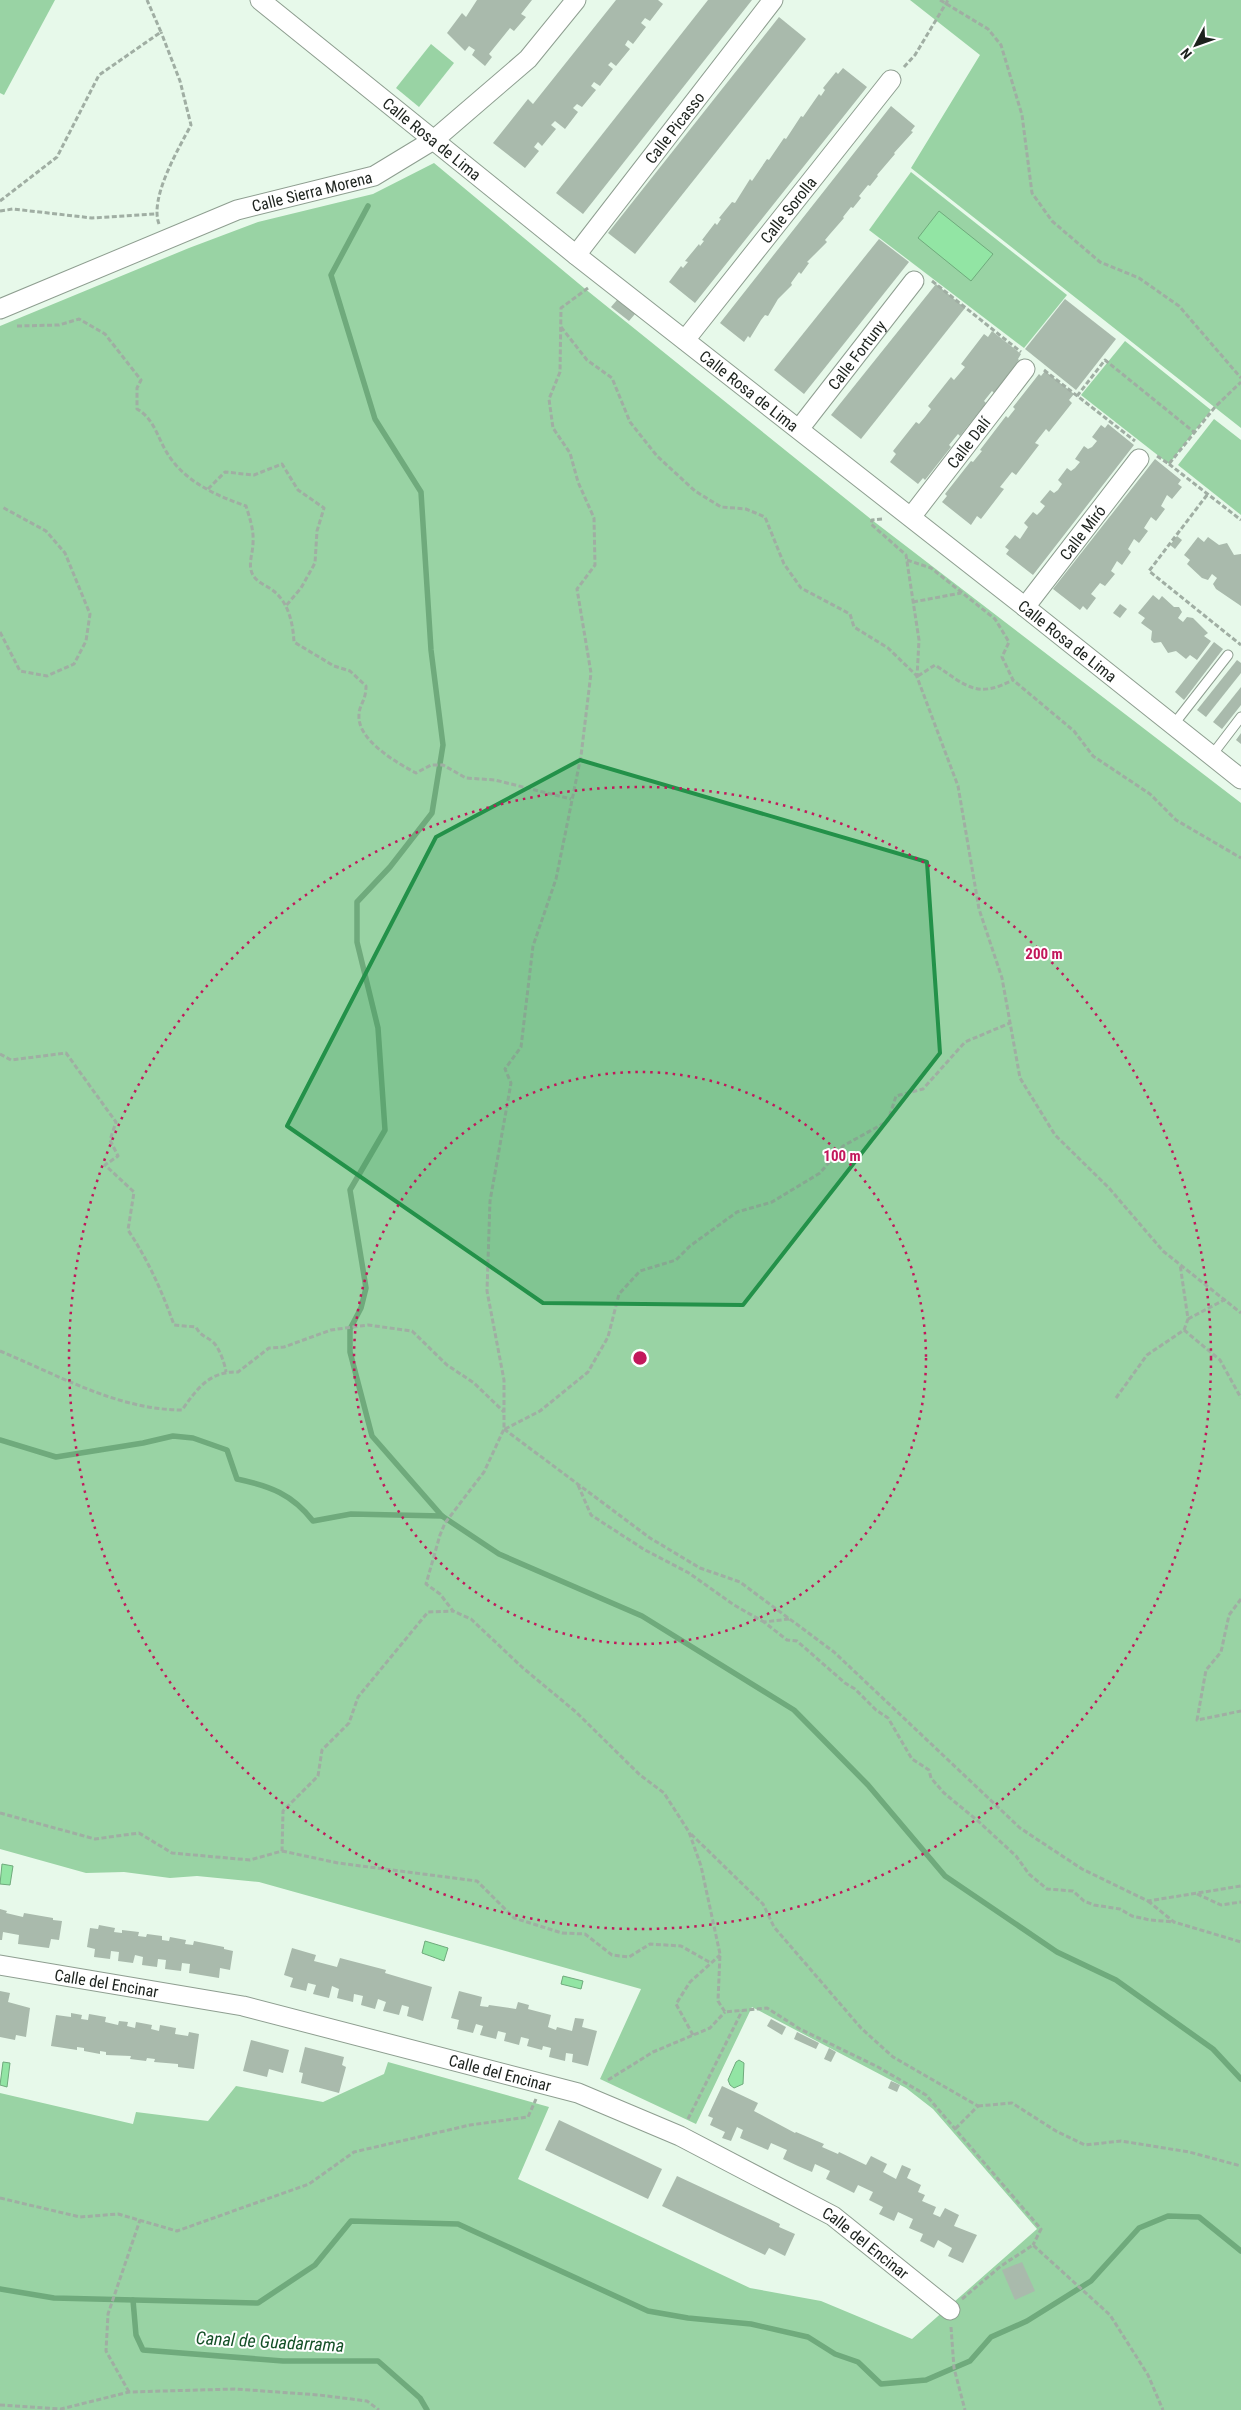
<svg xmlns="http://www.w3.org/2000/svg" width="1241" height="2410" font-family="'Roboto Condensed',sans-serif">
<style>
.green{fill:#99d3a4}
.water{fill:#92e5a4;stroke:#6faa7c}
.lines{fill:none;stroke-linecap:round;stroke-linejoin:round}
.stream{stroke:#6faa7c;stroke-width:5.5}
.building{fill:#a9baac}
.service-casing{stroke:#8e9e90;stroke-width:11}
.minor-casing{stroke:#8e9e90;stroke-width:21}
.path{stroke:#a0aea3;stroke-width:3;stroke-dasharray:5 2.5;stroke-linecap:butt}
.service{stroke:#fff;stroke-width:9}
.minor{stroke:#fff;stroke-width:19}
.marked{fill:#239149;fill-opacity:0.2;stroke:#239149;stroke-width:4;stroke-linejoin:round}
.ring{fill:none;stroke:#c2185b;stroke-width:2.5;stroke-dasharray:2.5 5}
.labels{text-anchor:middle;stroke-width:4;stroke-linejoin:round;paint-order:stroke}
.street-label{font-size:16px;fill:#1c221d;stroke:#fff}
.water-label{font-size:18px;font-style:italic;fill:#155128;stroke:#fff}
.centre{fill:#c2185b;stroke:#fff;stroke-width:2.5}
.ring-label{font-size:15px;text-anchor:middle;font-weight:bold;fill:#c2185b;stroke:#fff;stroke-width:4;stroke-linejoin:round;paint-order:stroke}
</style>
<rect width="100%" height="100%" fill="#e7f9ea"/>
<g class="green">
<polygon points="0,0 55,0 4,95 0,93"/>
<polygon points="910,0 1241,0 1241,428 911,168 980,55"/>
<polygon points="431,44 454,63 419,107 396,88"/>
<polygon points="434,163 584,288 872,520 1241,803 1241,2410 0,2410 0,2093 133,2124 136,2112 208,2121 236,2086 323,2102 384,2074 388,2062 549,2107 518,2179 750,2288 821,2301 912,2339 1037,2229 933,2109 906,2088 752,2007 696,2124 600,2079 641,1989 259,1882 197,1876 170,1878 124,1872 86,1873 0,1849 0,326 189,248 258,222 373,194"/>
<polygon points="911,172 1067,295 1024,348 869,230"/>
<polygon points="1125,341 1211,410 1169,464 1081,395"/>
<polygon points="1214,419 1241,440 1241,515 1178,465"/>
</g>
<g class="water">
<polygon points="939,211 993,254 971,281 918,238"/>
<polygon points="2,1864 13,1866 10,1885 0,1884"/>
<polygon points="425,1941 448,1948 444,1961 422,1953"/>
<polygon points="563,1976 583,1981 581,1989 561,1984"/>
<polygon points="739,2060 744,2063 743,2084 734,2088 730,2085 728,2080 736,2062"/>
<polygon points="3,2062 10,2063 7,2087 0,2085"/>
</g>
<g class="lines">
<g class="stream">
<polyline points="368,206 331,275 375,419 421,492 431,650 443,745 432,813 390,867 357,902 357,942 378,1028 385,1130 350,1190 366,1288 361,1308 350,1329 350,1352 372,1436 442,1516 499,1554 642,1616 794,1710 868,1785 945,1876 1057,1952 1116,1980 1213,2049 1241,2079"/>
<path d="M0,1440L56,1457L143,1443L173,1436L193,1438L227,1450L237,1479C270,1486 292,1494 313,1521L351,1514L442,1516"/>
<polyline points="0,2289 54,2298 258,2303 315,2265 351,2221 458,2224 648,2311 688,2318 751,2324 808,2337 835,2354 858,2362 881,2384 926,2380 970,2361 991,2337 1027,2321 1091,2281 1139,2228 1168,2216 1199,2217 1241,2251"/>
<polyline points="133,2300 136,2335 143,2350 283,2361 378,2361 420,2398 427,2410"/>
</g>
</g>
<g class="building">
<polygon points="477,0 532,0 521,14 526,17 514,31 510,28 489,54 492,57 485,66 472,55 475,50 469,46 465,51 447,33 462,13 466,17"/>
<polygon points="616,0 658,0 663,4 650,21 645,18 641,23 646,27 633,44 628,40 625,45 630,49 616,66 611,62 608,65 613,69 600,86 594,82 591,86 596,90 582,107 577,104 573,108 578,112 565,129 555,121 551,125 556,129 542,146 538,142 534,147 539,151 525,168 493,143 528,99 533,104"/>
<polygon points="708,0 752,0 583,214 556,193"/>
<polygon points="779,17 806,39 635,254 608,233"/>
<polygon points="843,68 867,87 695,303 669,282 681,266 683,268 688,262 685,261 699,244 700,246 704,241 702,240 715,223 717,225 721,219 719,218 732,202 735,203 750,179 752,181 767,159 769,160 784,138 786,139 801,116 803,117 819,94 821,96 825,90 823,88 836,72 838,74"/>
<polygon points="891,106 915,126 911,131 913,132 894,153 895,154 877,175 878,176 870,186 868,185 859,196 861,198 853,208 851,207 843,217 844,218 830,234 825,240 827,242 807,262 809,263 801,274 799,272 791,283 792,285 778,299 768,316 765,315 761,320 750,338 748,336 744,342 720,323"/>
<polygon points="879,239 909,262 804,394 774,370"/>
<polygon points="936,284 965,308 861,439 831,415"/>
<polygon points="1065,299 1116,339 1076,390 1025,349"/>
<polygon points="617,300 635,314 629,321 611,307"/>
<polygon points="992,331 1021,354 1018,359 1019,360 994,393 992,391 984,401 986,403 960,436 958,434 949,445 951,447 925,480 923,478 918,484 890,462 896,454 893,451 916,422 919,424 925,417 931,409 928,406 951,377 954,380 965,367 961,364 984,334 988,337"/>
<polygon points="1045,371 1074,394 1069,400 1072,403 1049,432 1046,429 1035,443 1039,445 1016,475 1012,472 1000,487 1004,489 981,519 977,516 971,525 942,502 947,496 945,494 971,461 973,462 977,457 982,451 980,450 1006,416 1008,418 1011,414 1015,409 1013,407 1039,374 1041,376"/>
<polygon points="1108,424 1134,445 1033,575 1006,554 1009,550 1005,547 1015,535 1020,539 1028,527 1024,523 1033,512 1037,515 1041,511 1045,506 1040,502 1050,490 1054,493 1058,490 1062,484 1058,480 1067,468 1071,471 1075,468 1080,462 1075,459 1084,446 1088,449 1092,447 1097,441 1092,437 1101,425 1105,428"/>
<polygon points="1155,459 1181,480 1178,484 1182,487 1172,499 1167,495 1161,506 1165,509 1156,521 1151,517 1144,528 1148,531 1139,543 1134,539 1128,549 1131,552 1122,565 1117,561 1111,571 1115,574 1105,586 1100,583 1091,594 1096,598 1087,610 1083,606 1080,610 1053,589"/>
<polygon points="1177,536 1182,540 1175,549 1170,545"/>
<polygon points="1198,537 1204,542 1208,537 1219,545 1227,543 1234,555 1241,554 1241,606 1216,589 1213,584 1217,578 1212,574 1208,580 1202,578 1187,564 1190,560 1184,555"/>
<polygon points="1153,595 1159,600 1162,596 1174,607 1179,607 1182,612 1178,618 1183,622 1187,617 1193,618 1208,633 1204,636 1211,641 1197,660 1190,655 1186,659 1176,651 1168,653 1161,642 1154,643 1151,640 1152,631 1141,623 1145,618 1138,613"/>
<polygon points="1120,604 1127,609 1120,618 1113,613"/>
<polygon points="1214,642 1223,649 1184,700 1175,692"/>
<polygon points="1237,660 1241,663 1241,673 1206,717 1197,710"/>
<polygon points="1241,687 1241,705 1222,729 1213,722"/>
<polygon points="1241,733 1241,744 1236,740"/>
<polygon points="0,1909 7,1911 6,1913 23,1917 24,1913 53,1918 53,1920 62,1921 59,1940 51,1939 49,1948 18,1944 19,1935 3,1932 2,1940 0,1940"/>
<polygon points="99,1925 115,1928 114,1932 122,1933 122,1930 139,1932 138,1936 146,1937 147,1934 162,1936 162,1940 169,1941 170,1937 186,1940 185,1944 193,1945 194,1941 224,1947 224,1949 233,1951 230,1970 220,1968 219,1978 189,1973 190,1964 182,1963 181,1971 165,1969 166,1960 158,1959 157,1967 142,1965 143,1957 135,1955 133,1963 118,1961 119,1952 111,1951 110,1959 94,1957 95,1949 87,1947 90,1928 98,1929"/>
<polygon points="292,1948 316,1955 314,1961 337,1967 340,1958 386,1970 385,1973 432,1987 423,2021 407,2016 409,2007 402,2005 399,2015 383,2011 386,2002 378,1999 375,2009 361,2005 363,1996 354,1994 353,2002 337,1998 339,1989 332,1986 329,1998 313,1994 316,1985 308,1983 306,1991 290,1987 293,1978 284,1975"/>
<polygon points="0,1991 10,1993 8,2002 30,2008 26,2037 16,2035 15,2040 0,2037"/>
<polygon points="459,1991 482,1997 480,2006 488,2007 489,2005 516,2009 518,2002 529,2005 528,2009 551,2015 548,2027 556,2030 557,2027 572,2031 575,2018 584,2019 582,2027 597,2031 588,2066 572,2062 573,2054 566,2053 565,2061 549,2057 551,2048 543,2046 542,2050 527,2046 529,2039 521,2037 519,2045 504,2041 506,2033 498,2031 496,2039 480,2035 483,2026 476,2024 473,2033 457,2029 459,2020 451,2018"/>
<polygon points="71,2013 82,2015 81,2019 88,2020 89,2014 106,2017 105,2022 118,2025 119,2021 128,2022 127,2026 135,2028 136,2022 152,2025 151,2029 159,2031 160,2025 176,2028 175,2034 188,2036 189,2032 199,2034 194,2069 178,2067 178,2064 154,2062 155,2059 147,2058 146,2061 130,2059 131,2056 106,2055 106,2052 100,2051 100,2054 84,2051 84,2048 77,2047 77,2050 51,2046 56,2015 71,2017"/>
<polygon points="771,2019 786,2027 782,2035 767,2026"/>
<polygon points="797,2032 819,2043 816,2049 794,2039"/>
<polygon points="251,2040 289,2050 283,2073 269,2069 267,2077 243,2071"/>
<polygon points="305,2047 344,2057 342,2065 346,2067 339,2093 301,2083 303,2073 299,2072"/>
<polygon points="829,2048 836,2052 831,2062 824,2059"/>
<polygon points="891,2081 900,2085 897,2092 888,2088"/>
<polygon points="722,2086 758,2103 754,2111 795,2133 796,2132 824,2144 822,2147 838,2154 839,2152 866,2165 871,2156 887,2164 883,2172 896,2179 902,2165 911,2169 907,2178 921,2185 918,2192 925,2195 922,2201 936,2207 933,2214 940,2217 945,2208 959,2215 954,2226 977,2235 963,2263 948,2256 952,2248 938,2240 934,2248 920,2241 923,2234 909,2228 913,2219 898,2212 894,2221 879,2214 883,2207 869,2200 873,2192 858,2185 854,2193 826,2179 830,2171 815,2164 812,2172 798,2166 783,2159 787,2150 771,2143 768,2150 740,2138 743,2130 737,2127 731,2141 722,2138 725,2132 710,2125 713,2118 708,2116"/>
<polygon points="559,2120 662,2169 648,2199 545,2150"/>
<polygon points="677,2176 780,2224 779,2227 795,2234 785,2256 769,2248 765,2255 662,2206"/>
<polygon points="1022,2262 1035,2291 1015,2300 1002,2270"/>
</g>
<g class="lines">
<g class="service-casing">
<g id="service">
<polyline points="1174,724 1228,655"/>
<polyline points="1212,755 1241,717"/>
</g>
</g>
<g class="minor-casing">
<g id="minor">
<path id="s1" d="M260,0L576,255L1025,607L1241,779"/>
<path id="s2" d="M576,255L773,0"/>
<path id="s3" d="M0,309L237,210L374,176L435,139L528,59L576,0"/>
<path id="s4" d="M685,340L891,80"/>
<path id="s5" d="M799,429L914,281"/>
<path id="s6" d="M911,517L1025,369"/>
<path id="s7" d="M1025,607L1139,459"/>
<path id="s8" d="M0,1965L243,2006L578,2093L680,2136L833,2216L950,2310"/>
</g>
</g>
<g class="path">
<polyline points="940,0 988,29 1001,45 1022,115 1032,193 1052,221 1100,262 1139,278 1179,306 1241,378"/>
<polyline points="904,67 915,55 948,0"/>
<polyline points="0,201 57,157 99,75 161,32 147,0"/>
<polyline points="0,211 13,209 92,218 155,214"/>
<path d="M159,224C149,198 179,148 191,125L180,81L161,32"/>
<polyline points="932,281 1021,352"/>
<polyline points="588,288 561,308 560,372 549,399 553,428 570,453 578,482 594,518 595,565 577,589 591,673 581,756 556,879 533,946 521,1047 505,1069 511,1083 490,1201 487,1291 504,1380 504,1429 484,1472 445,1523 440,1535 426,1584 440,1594 453,1611 471,1619 523,1668 576,1712 640,1775 664,1793 689,1832 701,1866 720,1954 718,2001 725,2012 767,2008 800,2029 878,2067 926,2095 1041,2229 1033,2245"/>
<path d="M17,326L59,325L79,319L105,334L141,380L137,388V409C155,419 158,440 169,456C186,482 217,496 246,506C250,519 254,530 253,543C253,552 249,561 251,570C254,583 268,585 276,593C289,605 293,624 294,642L334,666L350,671L366,686C366,701 359,705 359,715C357,740 397,763 416,773L431,765H443L466,778L495,780L571,799"/>
<polyline points="561,327 587,360 612,378 630,422 657,456 695,491 721,507 746,509 765,517 784,564 801,588 850,614 854,627 888,648 917,676"/>
<polyline points="1044,370 1135,441"/>
<polyline points="1077,396 1105,360 1194,432"/>
<polyline points="1157,456 1169,464 1215,407 1241,382"/>
<polyline points="1169,464 1241,520"/>
<polyline points="208,489 225,472 254,475 282,464 298,490 324,508 317,531 315,563 301,588 285,607"/>
<polyline points="1207,495 1149,571 1241,645"/>
<polyline points="882,519 872,520 871,524 906,555 919,640 917,677 958,786 979,909 1002,978 1020,1078 1055,1135 1109,1188 1163,1251 1241,1313"/>
<polyline points="907,560 931,568 995,619 1009,642 1002,657 1013,680 1074,731 1093,756 1150,794 1176,820 1241,858"/>
<polyline points="913,602 961,593"/>
<polyline points="0,632 20,671 47,676 74,664 86,641 90,614 65,553 46,531 2,507"/>
<path d="M918,676L935,665C967,686 976,699 1013,680"/>
<path d="M0,1054L11,1060L66,1053L116,1122L110,1140L118,1156L105,1165L134,1192L128,1230C148,1260 162,1291 174,1325L196,1327C201,1337 206,1336 213,1342C219,1347 225,1364 226,1372"/>
<polyline points="1188,1319 1226,1299"/>
<polyline points="1184,1330 1220,1360 1241,1398"/>
<path d="M0,1351C58,1375 118,1410 182,1410C197,1389 209,1371 238,1372L269,1348L284,1347L331,1330L368,1325L412,1331L447,1365L474,1383L504,1412"/>
<polyline points="1116,1398 1147,1355 1184,1330 1188,1319 1180,1264"/>
<polyline points="504,1429 650,1538 700,1568 740,1582 834,1652 1020,1828 1082,1869 1148,1901 1241,1886"/>
<polyline points="505,1429 540,1411 588,1372 608,1337 619,1294 640,1271 676,1260 690,1246 737,1212 772,1202 820,1173 843,1146 888,1121 896,1096 923,1089 965,1042 1010,1023"/>
<polyline points="578,1485 591,1515 645,1550 689,1573 734,1605 764,1622"/>
<polyline points="1241,1599 1229,1615 1221,1652 1206,1670 1197,1720 1241,1711"/>
<polyline points="789,1619 764,1622 787,1640 797,1641 845,1683 855,1689 876,1710 888,1718 912,1759 929,1770 931,1778 944,1793 978,1821 1016,1856 1029,1874 1047,1889 1073,1891 1084,1901 1094,1905 1120,1909 1132,1916 1150,1920 1174,1922"/>
<polyline points="0,1813 95,1839 139,1833 172,1853 250,1860 282,1851 283,1811 318,1776 322,1750 349,1723 358,1697 428,1612 453,1611"/>
<polyline points="691,1834 763,1904 774,1927 861,2028 893,2057 978,2106 955,2129"/>
<polyline points="282,1851 338,1863 477,1881 514,1918 562,1933 585,1934 612,1955 629,1957 650,1944 681,1946 711,1963"/>
<polyline points="1197,1894 1221,1905 1241,1902"/>
<polyline points="1148,1901 1174,1922 1241,1942"/>
<polyline points="693,2035 676,2004 690,1982 720,1955"/>
<polyline points="608,2080 653,2052 710,2028 725,2012"/>
<polyline points="978,2106 1012,2103 1056,2131 1085,2145 1121,2141 1189,2152 1241,2166"/>
<polyline points="688,2119 742,2011"/>
<polyline points="0,2198 80,2217 118,2214 177,2231 309,2184 354,2152 470,2125 528,2117 536,2099"/>
<polyline points="962,2299 1001,2266 1033,2245 1110,2315 1148,2375 1163,2410"/>
<polyline points="951,2327 954,2368 965,2410"/>
<polyline points="129,2392 106,2351 108,2314 140,2220"/>
<polyline points="0,2405 61,2409 129,2392 235,2389 319,2395 367,2401 379,2410"/>
</g>
<use href="#service" class="service"/>
<use href="#minor" class="minor"/>
</g>
<path class="marked" d="M580,760L927,862L940,1053L743,1305L543,1303L287,1126L436,837Z"/>
<g class="ring">
<circle cx="640" cy="1358" r="286"/>
<circle cx="640" cy="1358" r="571"/>
</g>
<g class="labels">
<g class="street-label">
<text dy="6" stroke="none"><textPath href="#s2" startOffset="161">Calle Picasso</textPath></text>
<text dy="6" stroke="none"><textPath href="#s1" startOffset="221">Calle Rosa de Lima</textPath></text>
<text dy="6" stroke="none"><textPath href="#s3" startOffset="334">Calle Sierra Morena</textPath></text>
<text dy="6" stroke="none"><textPath href="#s4" startOffset="166">Calle Sorolla</textPath></text>
<text dy="6" stroke="none"><textPath href="#s5" startOffset="94">Calle Fortuny</textPath></text>
<text dy="6" stroke="none"><textPath href="#s1" startOffset="626">Calle Rosa de Lima</textPath></text>
<text dy="6" stroke="none"><textPath href="#s6" startOffset="94">Calle Dalí</textPath></text>
<text dy="6" stroke="none"><textPath href="#s7" startOffset="94">Calle Miró</textPath></text>
<text dy="6" stroke="none"><textPath href="#s1" startOffset="1031">Calle Rosa de Lima</textPath></text>
<text dy="6" stroke="none"><textPath href="#s8" startOffset="108">Calle del Encinar</textPath></text>
<text dy="6" stroke="none"><textPath href="#s8" startOffset="512">Calle del Encinar</textPath></text>
<text dy="6" stroke="none"><textPath href="#s8" startOffset="918">Calle del Encinar</textPath></text>
</g>
<g class="water-label">
<text transform="translate(270 2342) rotate(3)" y="6">Canal de Guadarrama</text>
</g>
</g>
<circle cx="640" cy="1358" r="8" class="centre"/>
<g class="ring-label">
<text x="1044" y="959">200 m</text>
<text x="842" y="1161">100 m</text>
</g>
<g transform="translate(1196 45) rotate(229)" stroke="#ffffff" stroke-width="4" paint-order="stroke">
<path d="M0-4L9 19L0 12L-9 19Z" fill="#1c221d"/>
<text y="-8" font-size="14" font-weight="bold" text-anchor="middle" fill="#1c221d">N</text>
</g>
</svg>
